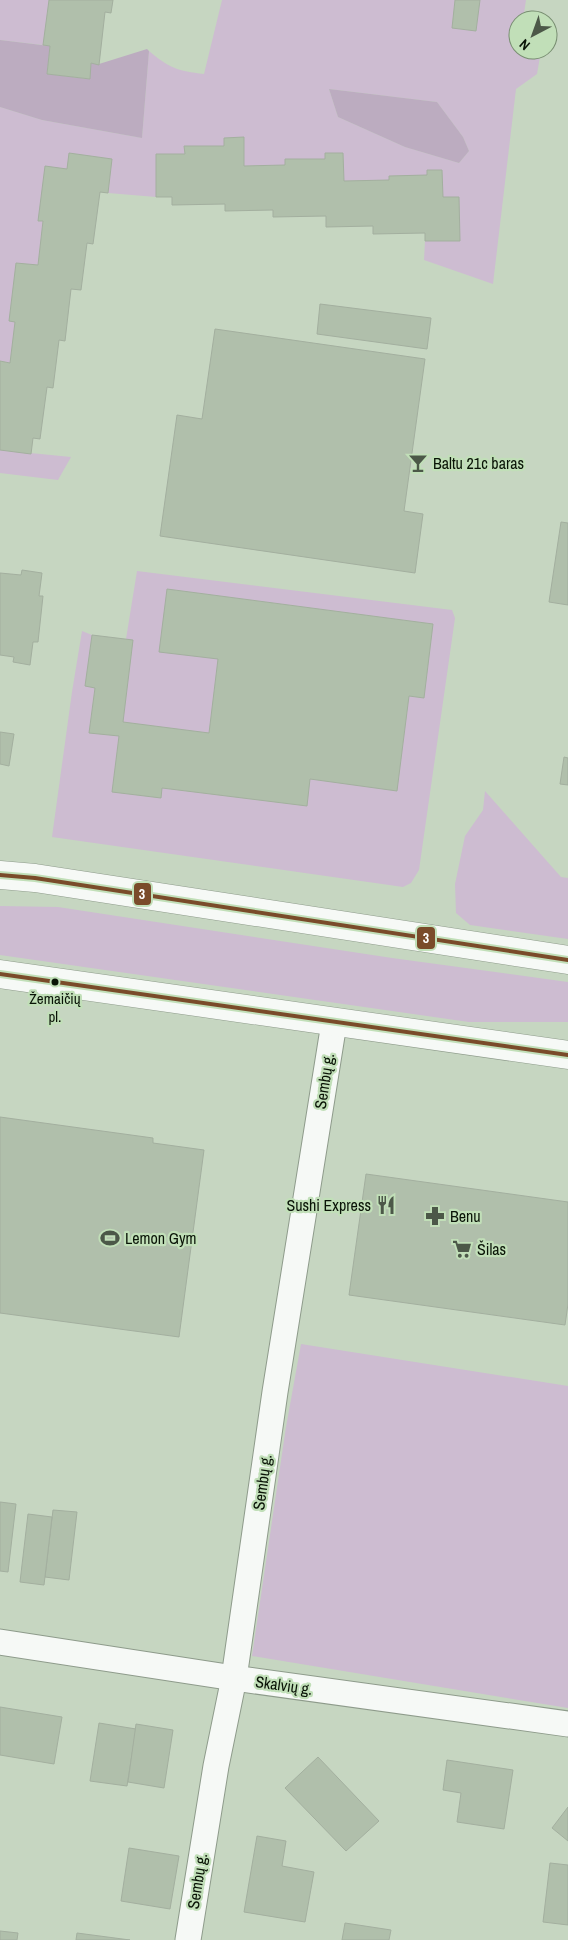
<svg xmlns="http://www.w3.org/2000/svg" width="568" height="1940" font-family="'Archivo Narrow',sans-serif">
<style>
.green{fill:#cdbcd1;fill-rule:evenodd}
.forest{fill:#bcacc0}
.building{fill:#b0bfab;stroke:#a3af9f}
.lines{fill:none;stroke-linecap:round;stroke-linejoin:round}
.minor-casing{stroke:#8e9b8b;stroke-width:27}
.secondary-casing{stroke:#8e9b8b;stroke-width:29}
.minor{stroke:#f6f9f6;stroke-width:25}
.secondary{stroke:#f6f9f6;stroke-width:28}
.bus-1-casing{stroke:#c1dfb8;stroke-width:8}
.bus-1{stroke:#7a4b2a;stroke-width:4}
.bus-dot{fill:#0a1407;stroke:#c1dfb8;stroke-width:2}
.labels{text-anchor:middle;stroke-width:4.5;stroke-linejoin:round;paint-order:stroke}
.bus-label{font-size:15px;fill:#0a1407;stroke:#c1dfb8}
.poi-label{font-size:16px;fill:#0a1407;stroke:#c1dfb8;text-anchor:start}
.street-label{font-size:16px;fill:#0a1407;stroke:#c1dfb8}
.line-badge{stroke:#c1dfb8;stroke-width:2}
.badge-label{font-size:14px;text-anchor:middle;font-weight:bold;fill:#fff}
</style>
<rect width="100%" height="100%" fill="#c6d6c1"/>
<g class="green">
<polygon points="0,0 49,0 43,45 0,40"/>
<path d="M222,0H455L452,27L476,31L480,0H526L523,20H518V50L541,51L537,74L516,89L493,284L424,260L425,241H460L459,198L443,197L442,170H427V175L389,176V180L344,181L343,153H325V159H286L285,165L244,166V137L225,138L224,146H184L185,154H156V197L108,193L112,159L69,153L67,169L39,221H43L38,265L16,263L9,321L15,322L10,363L0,361V107L42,120L142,138L149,51C169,68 178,71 204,74ZM329,89L437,102L463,137L469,151L459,163L405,147L338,117Z"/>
<polygon points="0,450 71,457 58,480 0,473"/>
<polygon points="137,571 452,610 455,618 419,870 411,883 403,887 52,837 72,692 82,631 92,635 85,686 95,688 89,733 119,736 112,792 160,798 162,788 307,806 310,779 397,790 409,696 424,698 433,624 167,589 218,659 209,733 123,722 133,641 126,639"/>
<polygon points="485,791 561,877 568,878 568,939 470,925 456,913 455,884 465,836 483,810"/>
<polygon points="0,906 58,907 392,958 568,982 568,1022 469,1022 0,955"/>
<polygon points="301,1344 568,1386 568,1708 252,1656 286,1427"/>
</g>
<g class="forest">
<polygon points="0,40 50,46 47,74 89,79 91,63 99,64 147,49 149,51 142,138 42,120 0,107"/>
<polygon points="329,89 437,102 463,137 469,151 459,163 405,147 338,117"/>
</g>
<g class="building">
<polygon points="49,0 113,0 111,13 105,12 99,65 91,63 90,79 47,74 50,46 43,45"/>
<polygon points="455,0 480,0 476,31 452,28"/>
<polygon points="244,137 244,166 285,165 285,159 325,159 325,153 343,153 344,181 389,180 389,176 427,175 427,170 442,170 443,197 459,197 460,241 425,241 425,233 373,234 373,226 326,227 326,216 273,217 273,210 225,211 225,204 172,205 172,197 156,197 156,154 185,154 184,146 224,146 224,138"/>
<polygon points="69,153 112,159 108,193 100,192 93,244 87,243 81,290 71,289 65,341 59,340 53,388 47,387 40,439 33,438 31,454 0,450 0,361 10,363 15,322 9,321 16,263 38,265 43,221 38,221 45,166 67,169"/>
<polygon points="320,304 431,318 427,349 317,334"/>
<polygon points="215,329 425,359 404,511 423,514 415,573 160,536 177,415 202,419"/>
<polygon points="561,522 568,523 568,605 549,602"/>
<polygon points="22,570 42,573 39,596 43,596 38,642 33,642 30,665 13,662 14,657 0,655 0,573 21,575"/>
<polygon points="167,589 433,624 424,698 409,696 397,791 310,779 307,806 162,788 161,798 112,792 119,736 89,733 95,688 85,686 92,635 133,640 123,722 209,733 218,659 159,652"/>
<polygon points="0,732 14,734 9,766 0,764"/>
<polygon points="564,757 568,758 568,785 560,784"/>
<polygon points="0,1117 153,1138 153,1143 204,1150 179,1337 0,1313"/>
<polygon points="366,1174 568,1202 568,1304 565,1325 349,1295"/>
<polygon points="0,1502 16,1504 8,1572 0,1571"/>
<polygon points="53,1510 77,1512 69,1580 45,1577"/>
<polygon points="28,1514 52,1517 44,1585 20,1582"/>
<polygon points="0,1707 62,1717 54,1764 0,1755"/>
<polygon points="99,1723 136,1729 127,1786 90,1781"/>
<polygon points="136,1724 173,1730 164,1788 128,1782"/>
<polygon points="318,1757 379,1821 346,1851 285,1788"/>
<polygon points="447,1760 513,1770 504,1829 457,1822 461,1793 443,1790"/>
<polygon points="568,1807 568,1841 552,1828"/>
<polygon points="257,1836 286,1841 282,1866 314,1872 305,1922 244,1912"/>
<polygon points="129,1848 179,1856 170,1909 121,1901"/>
<polygon points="550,1863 568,1865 568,1925 543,1922"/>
<polygon points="345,1923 391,1930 389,1940 342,1940"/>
<polygon points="0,1931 18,1933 17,1940 0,1940"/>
<polygon points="77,1933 130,1940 76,1940"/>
</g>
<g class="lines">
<g class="minor-casing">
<g id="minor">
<polyline points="0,1642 234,1678 568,1724"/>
<polyline points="188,1940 216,1766 234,1678 275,1392 334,1023"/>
</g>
</g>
<g class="secondary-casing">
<g id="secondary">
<polyline points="0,875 35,878 568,960"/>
<polyline points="0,974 568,1055"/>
</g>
</g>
<use href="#minor" class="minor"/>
<use href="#secondary" class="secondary"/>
<g class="bus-1-casing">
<g id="bus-1">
<polyline points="0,875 35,878 568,960"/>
<polyline points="0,974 568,1055"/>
</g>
</g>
<use href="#bus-1" class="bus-1"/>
</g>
<defs>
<g id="bar-bare" transform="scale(1.5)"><path d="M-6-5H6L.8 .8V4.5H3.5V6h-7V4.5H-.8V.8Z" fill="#4c5848" stroke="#c1dfb8" stroke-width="2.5" paint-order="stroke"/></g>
<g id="restaurant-bare" transform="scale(1.5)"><path d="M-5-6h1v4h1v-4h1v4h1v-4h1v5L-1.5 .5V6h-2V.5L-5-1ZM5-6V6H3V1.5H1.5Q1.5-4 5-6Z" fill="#4c5848" stroke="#c1dfb8" stroke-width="2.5" paint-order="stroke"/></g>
<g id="pharmacy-bare" transform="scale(1.5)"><path d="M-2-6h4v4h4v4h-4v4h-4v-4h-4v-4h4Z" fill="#4c5848" stroke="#c1dfb8" stroke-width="2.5" paint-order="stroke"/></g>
<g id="stadium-bare" transform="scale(1.5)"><path d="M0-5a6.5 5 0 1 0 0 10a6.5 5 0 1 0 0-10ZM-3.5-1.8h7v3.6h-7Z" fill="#4c5848" stroke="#c1dfb8" stroke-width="2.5" paint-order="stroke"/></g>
<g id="supermarket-bare" transform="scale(1.5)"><path d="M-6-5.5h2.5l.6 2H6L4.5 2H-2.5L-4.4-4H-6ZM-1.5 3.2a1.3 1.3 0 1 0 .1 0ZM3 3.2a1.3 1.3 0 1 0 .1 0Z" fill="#4c5848" stroke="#c1dfb8" stroke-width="2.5" paint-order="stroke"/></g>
</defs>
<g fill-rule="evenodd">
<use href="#bar-bare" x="418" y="463"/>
<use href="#restaurant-bare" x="386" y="1205"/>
<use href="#pharmacy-bare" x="435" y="1216"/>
<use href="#stadium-bare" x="110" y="1238"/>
<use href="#supermarket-bare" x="462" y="1249"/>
</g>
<circle class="bus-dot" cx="55" cy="982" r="4.5"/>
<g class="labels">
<g class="bus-label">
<text x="55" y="1004">Žemaičių<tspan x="55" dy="18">pl.</tspan></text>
</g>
<g class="poi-label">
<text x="433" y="469">Baltu 21c baras</text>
<text x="371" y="1211" text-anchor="end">Sushi Express</text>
<text x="450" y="1222">Benu</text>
<text x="125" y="1244">Lemon Gym</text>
<text x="477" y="1255">Šilas</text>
</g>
<g class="street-label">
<text transform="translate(324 1081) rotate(-81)" y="6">Sembų g.</text>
<text transform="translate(262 1482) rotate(-82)" y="6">Sembų g.</text>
<text transform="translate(284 1685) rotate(8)" y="6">Skalvių g.</text>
<text transform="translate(197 1881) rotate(-81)" y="6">Sembų g.</text>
</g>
</g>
<g class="line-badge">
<rect x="133" y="882" width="19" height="24" rx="5" fill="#7a4b2a"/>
<rect x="416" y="926" width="20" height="24" rx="5" fill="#7a4b2a"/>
</g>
<g class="badge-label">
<text x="142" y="899">3</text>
<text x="426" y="943">3</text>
</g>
<g transform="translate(533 35) rotate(221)"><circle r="24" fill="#c1dfb8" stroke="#788e71"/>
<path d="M0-4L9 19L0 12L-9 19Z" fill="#4c5848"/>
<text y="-8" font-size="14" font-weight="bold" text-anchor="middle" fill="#0a1407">N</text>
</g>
</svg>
